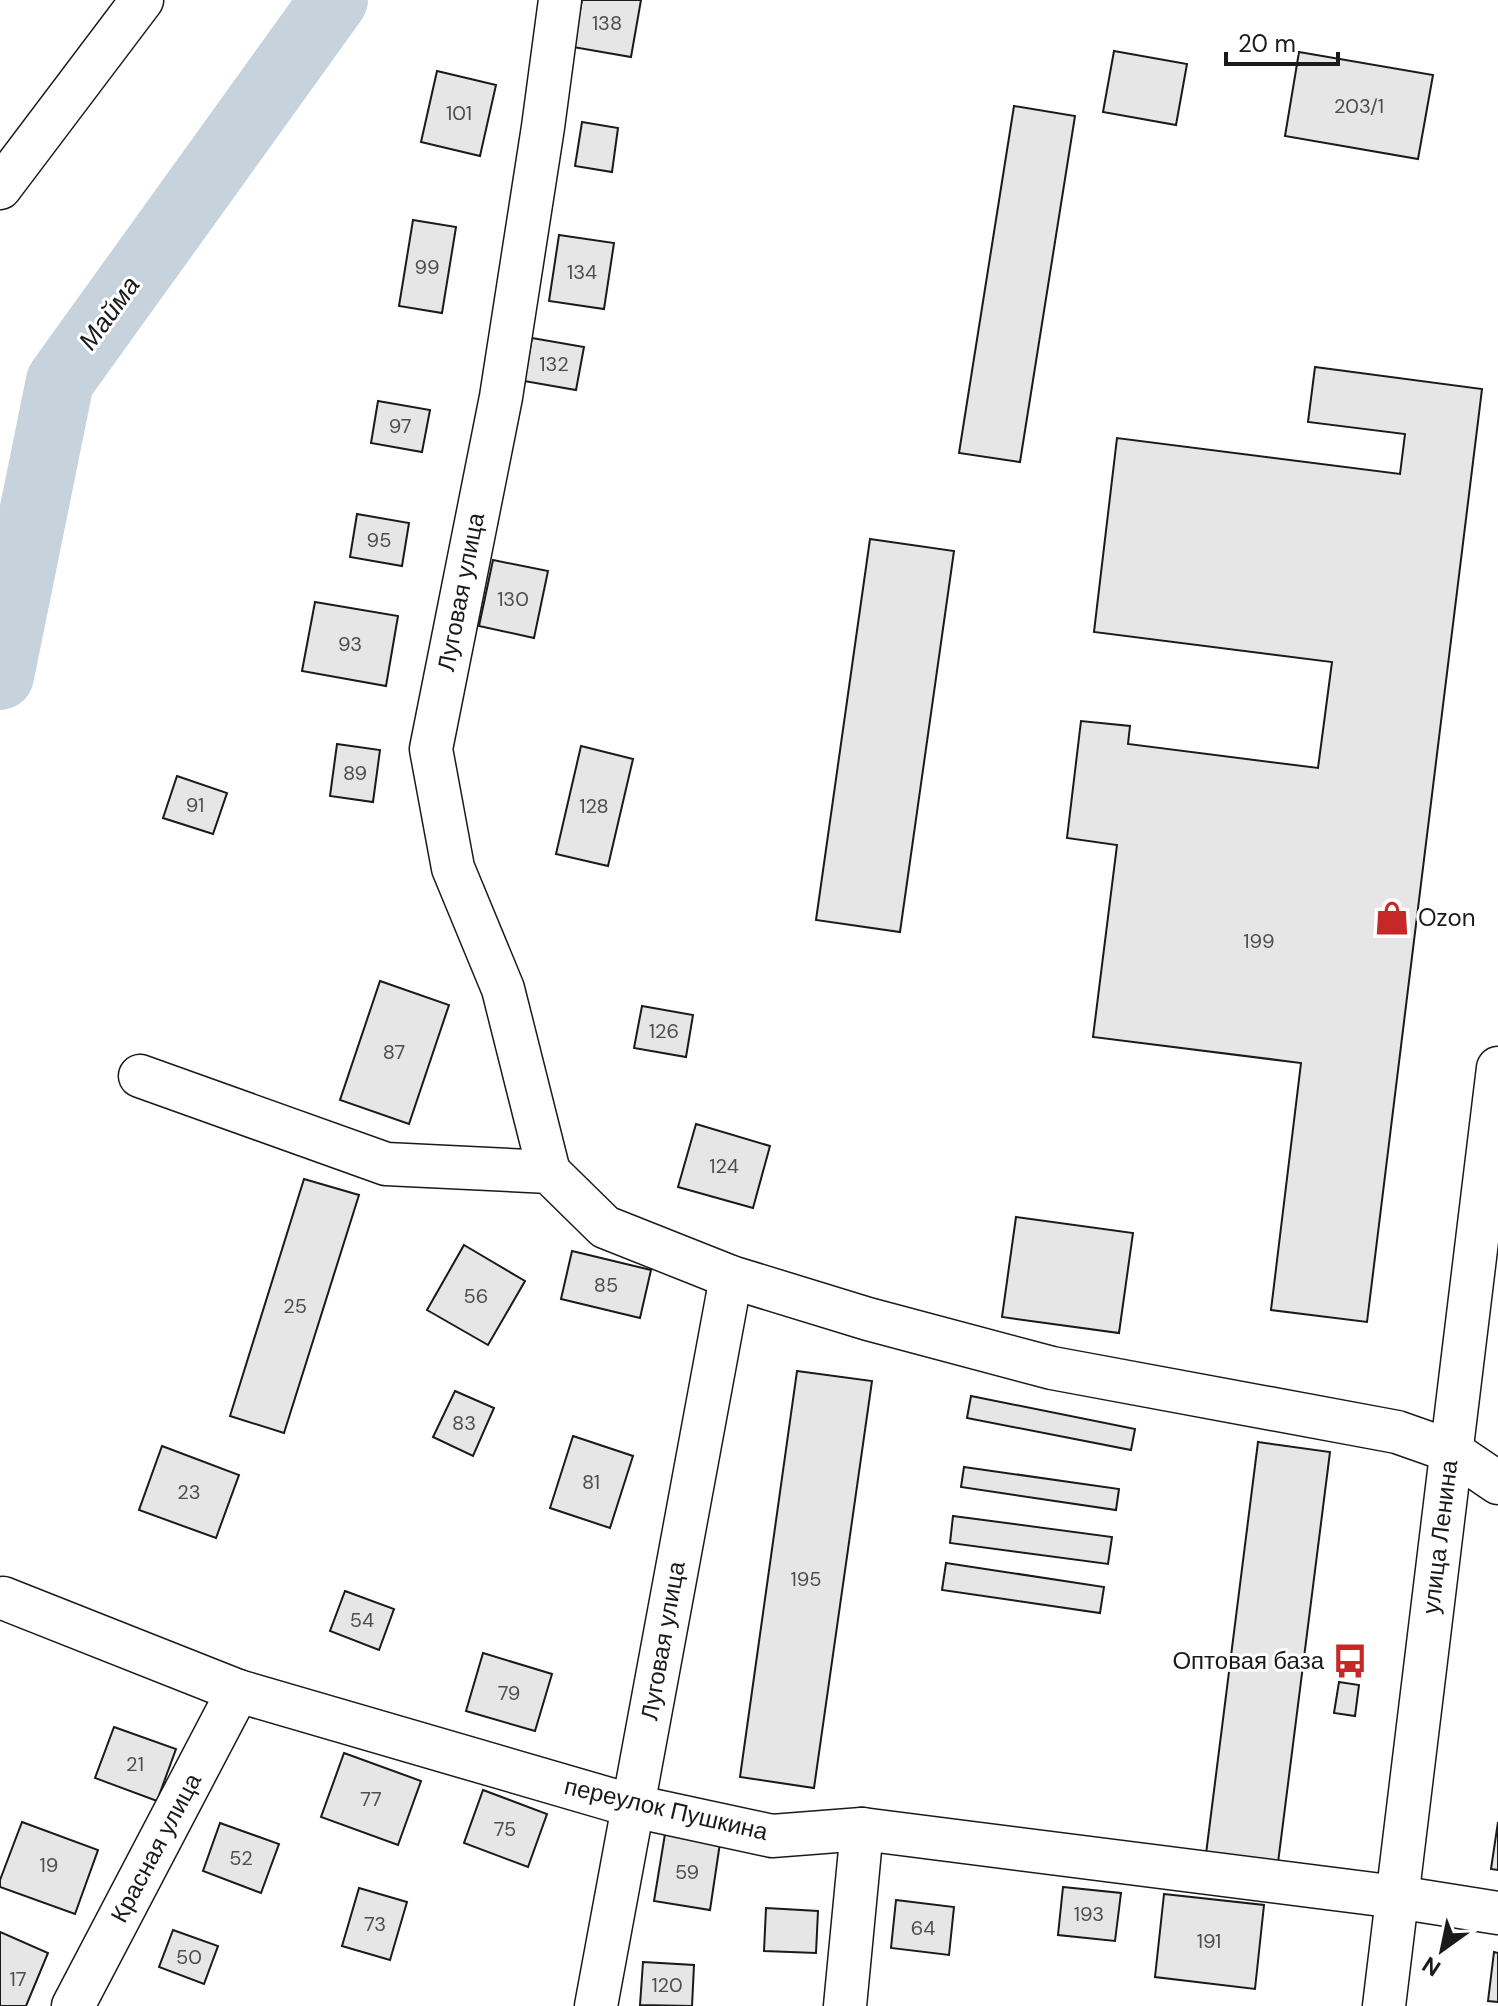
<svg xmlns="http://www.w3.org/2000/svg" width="1498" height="2006" font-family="'DM Sans',sans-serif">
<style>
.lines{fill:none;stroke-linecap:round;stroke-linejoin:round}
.river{stroke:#c6d2dc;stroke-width:68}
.building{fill:#e6e6e6;stroke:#1a1a1a;stroke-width:2}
.minor-casing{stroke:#1a1a1a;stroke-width:45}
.minor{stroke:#fff;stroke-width:42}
.labels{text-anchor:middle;stroke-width:6;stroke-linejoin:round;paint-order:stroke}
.number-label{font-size:20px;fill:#4d4d4d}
.street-label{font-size:24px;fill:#1a1a1a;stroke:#fff}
.poi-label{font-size:24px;fill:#1a1a1a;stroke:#fff;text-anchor:start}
.water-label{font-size:26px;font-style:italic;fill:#1a1a1a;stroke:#fff}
</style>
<rect width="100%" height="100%" fill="#fff"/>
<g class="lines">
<polyline class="river" points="0,676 60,381 334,0"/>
</g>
<g class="building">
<polygon points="582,0 641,0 631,57 573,47"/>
<polygon points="1114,51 1187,64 1176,125 1103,112"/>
<polygon points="1299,52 1433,75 1418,159 1285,136"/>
<polygon points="437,71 496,85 480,156 421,142"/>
<polygon points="1014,106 1075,116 1020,462 959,453"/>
<polygon points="582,122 618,128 612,172 575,166"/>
<polygon points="413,220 456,227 442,313 399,306"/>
<polygon points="559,235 614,243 604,309 549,301"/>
<polygon points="532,338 584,347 576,390 524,381"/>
<polygon points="1315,367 1482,389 1367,1322 1271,1310 1301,1063 1093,1037 1117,845 1067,838 1081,721 1130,726 1128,744 1318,768 1332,662 1094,632 1117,438 1400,474 1405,434 1308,422"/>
<polygon points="378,401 430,410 422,452 371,443"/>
<polygon points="357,514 409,523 402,566 350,557"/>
<polygon points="870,539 954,551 900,932 816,920"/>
<polygon points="493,560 548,571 534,638 479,626"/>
<polygon points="315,602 398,616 386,686 302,671"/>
<polygon points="337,744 380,750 373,802 330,796"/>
<polygon points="581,746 633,759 608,866 556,854"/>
<polygon points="177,776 227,793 213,834 163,818"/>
<polygon points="380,981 449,1005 409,1124 340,1100"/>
<polygon points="642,1006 693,1015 686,1057 634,1048"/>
<polygon points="696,1124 770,1146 753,1208 678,1187"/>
<polygon points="304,1179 359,1195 284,1433 230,1416"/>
<polygon points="1016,1217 1133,1233 1119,1333 1002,1317"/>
<polygon points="464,1245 525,1281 488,1345 427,1310"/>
<polygon points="572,1251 651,1270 640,1318 561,1299"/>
<polygon points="797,1371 872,1381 814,1788 740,1777"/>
<polygon points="455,1391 494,1408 473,1456 433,1437"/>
<polygon points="971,1396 1135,1429 1131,1450 967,1418"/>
<polygon points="573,1436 633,1456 610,1528 550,1508"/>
<polygon points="1258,1442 1330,1452 1278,1863 1206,1854"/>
<polygon points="162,1446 239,1475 216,1538 139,1510"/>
<polygon points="964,1467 1119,1489 1116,1510 961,1487"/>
<polygon points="953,1516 1112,1537 1108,1564 950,1543"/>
<polygon points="946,1563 1104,1587 1100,1613 942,1590"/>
<polygon points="345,1591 394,1609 379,1650 330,1631"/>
<polygon points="483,1653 552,1674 535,1731 466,1711"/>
<polygon points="1339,1682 1359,1685 1355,1716 1334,1713"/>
<polygon points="114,1727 176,1749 157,1801 95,1778"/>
<polygon points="344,1753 421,1781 398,1845 321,1817"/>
<polygon points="483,1790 547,1814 528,1867 464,1843"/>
<polygon points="22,1822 98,1850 75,1914 0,1887 0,1880"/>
<polygon points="1498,1822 1498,1870 1491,1869"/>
<polygon points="220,1823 279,1844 261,1893 203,1871"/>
<polygon points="665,1834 720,1843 710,1910 654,1901"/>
<polygon points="1063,1887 1121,1893 1115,1941 1058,1935"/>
<polygon points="359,1888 407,1902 390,1960 342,1946"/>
<polygon points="1164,1894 1264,1905 1255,1989 1155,1977"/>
<polygon points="896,1900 954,1907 949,1955 891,1948"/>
<polygon points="766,1908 818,1911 816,1953 764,1951"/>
<polygon points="173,1930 218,1946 204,1984 159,1967"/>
<polygon points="0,1932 48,1953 26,2006 0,2006"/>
<polygon points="1494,1952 1498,1953 1498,2002 1488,2001"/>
<polygon points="643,1962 694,1965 692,2006 640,2005"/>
</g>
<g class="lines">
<g class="minor-casing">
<g id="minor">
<polyline points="0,188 142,0"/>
<polyline points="140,1076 386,1164 549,1172 605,1227 731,1277 868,1319 1052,1368 1397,1432 1451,1451 1498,1483"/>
<polyline points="549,1172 503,989 453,868 431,749 501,397 543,127 560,0"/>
<polyline points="3,1598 238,1691 633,1806 772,1836 862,1829 1397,1897 1498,1913"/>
<polyline points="73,2006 238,1691"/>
<polyline points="596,2006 731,1277"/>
<polyline points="845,2006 862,1829"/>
<polyline points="1384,2006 1498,1068"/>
</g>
</g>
<use href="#minor" class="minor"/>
</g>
<defs>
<g id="shop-bare" transform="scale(2.76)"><path d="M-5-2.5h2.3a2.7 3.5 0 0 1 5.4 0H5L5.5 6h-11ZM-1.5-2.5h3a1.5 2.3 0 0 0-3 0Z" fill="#c62828" stroke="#fff" stroke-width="2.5" paint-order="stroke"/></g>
<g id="bus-bare" transform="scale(2.76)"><path d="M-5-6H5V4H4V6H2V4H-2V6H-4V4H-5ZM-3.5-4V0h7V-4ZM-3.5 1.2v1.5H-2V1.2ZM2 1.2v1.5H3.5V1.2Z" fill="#c62828" stroke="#fff" stroke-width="2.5" paint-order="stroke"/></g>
</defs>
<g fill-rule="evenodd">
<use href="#shop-bare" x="1392" y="918"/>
<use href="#bus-bare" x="1350" y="1661"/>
</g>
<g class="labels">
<g class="number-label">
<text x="607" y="30">138</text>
<text x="1359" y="113">203/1</text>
<text x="459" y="120">101</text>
<text x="427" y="274">99</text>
<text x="582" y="279">134</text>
<text x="554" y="371">132</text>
<text x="400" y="433">97</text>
<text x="379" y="547">95</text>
<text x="513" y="606">130</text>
<text x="350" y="651">93</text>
<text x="355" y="780">89</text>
<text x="195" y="812">91</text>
<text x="594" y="813">128</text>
<text x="1259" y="948">199</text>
<text x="664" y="1038">126</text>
<text x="394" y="1059">87</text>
<text x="724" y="1173">124</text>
<text x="606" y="1292">85</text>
<text x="476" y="1303">56</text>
<text x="295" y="1313">25</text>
<text x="464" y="1430">83</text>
<text x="591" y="1489">81</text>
<text x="189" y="1499">23</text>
<text x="806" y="1586">195</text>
<text x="362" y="1627">54</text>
<text x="509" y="1700">79</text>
<text x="135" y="1771">21</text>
<text x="371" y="1806">77</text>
<text x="505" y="1836">75</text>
<text x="241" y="1865">52</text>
<text x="49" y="1872">19</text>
<text x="687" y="1879">59</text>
<text x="1089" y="1921">193</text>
<text x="375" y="1931">73</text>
<text x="923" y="1935">64</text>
<text x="1209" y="1948">191</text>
<text x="189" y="1964">50</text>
<text x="18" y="1986">17</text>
<text x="667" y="1992">120</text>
</g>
<g class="street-label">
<text transform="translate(461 592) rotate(-79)" y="8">Луговая улица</text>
<text transform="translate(1440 1537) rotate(-83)" y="8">улица Ленина</text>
<text transform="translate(663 1641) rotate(-80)" y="8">Луговая улица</text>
<text transform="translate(666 1809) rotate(13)" y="8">переулок Пушкина</text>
<text transform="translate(156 1848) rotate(-62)" y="8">Красная улица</text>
</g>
<g class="poi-label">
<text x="1418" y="926">Ozon</text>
<text x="1324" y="1669" text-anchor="end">Оптовая база</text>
</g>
<g class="water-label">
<text transform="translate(109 313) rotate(-54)" y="9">Майма</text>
</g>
</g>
<g transform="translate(1442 1950) rotate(213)" stroke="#ffffff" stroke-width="6" paint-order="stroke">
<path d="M0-6L14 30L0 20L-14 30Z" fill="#1a1a1a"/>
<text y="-12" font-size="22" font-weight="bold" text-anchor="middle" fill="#1a1a1a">N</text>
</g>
<path d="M1226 52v12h112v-12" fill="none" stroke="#1a1a1a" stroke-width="4"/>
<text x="1238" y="52" font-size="24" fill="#1a1a1a" stroke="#ffffff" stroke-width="6" paint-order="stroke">20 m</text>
</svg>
